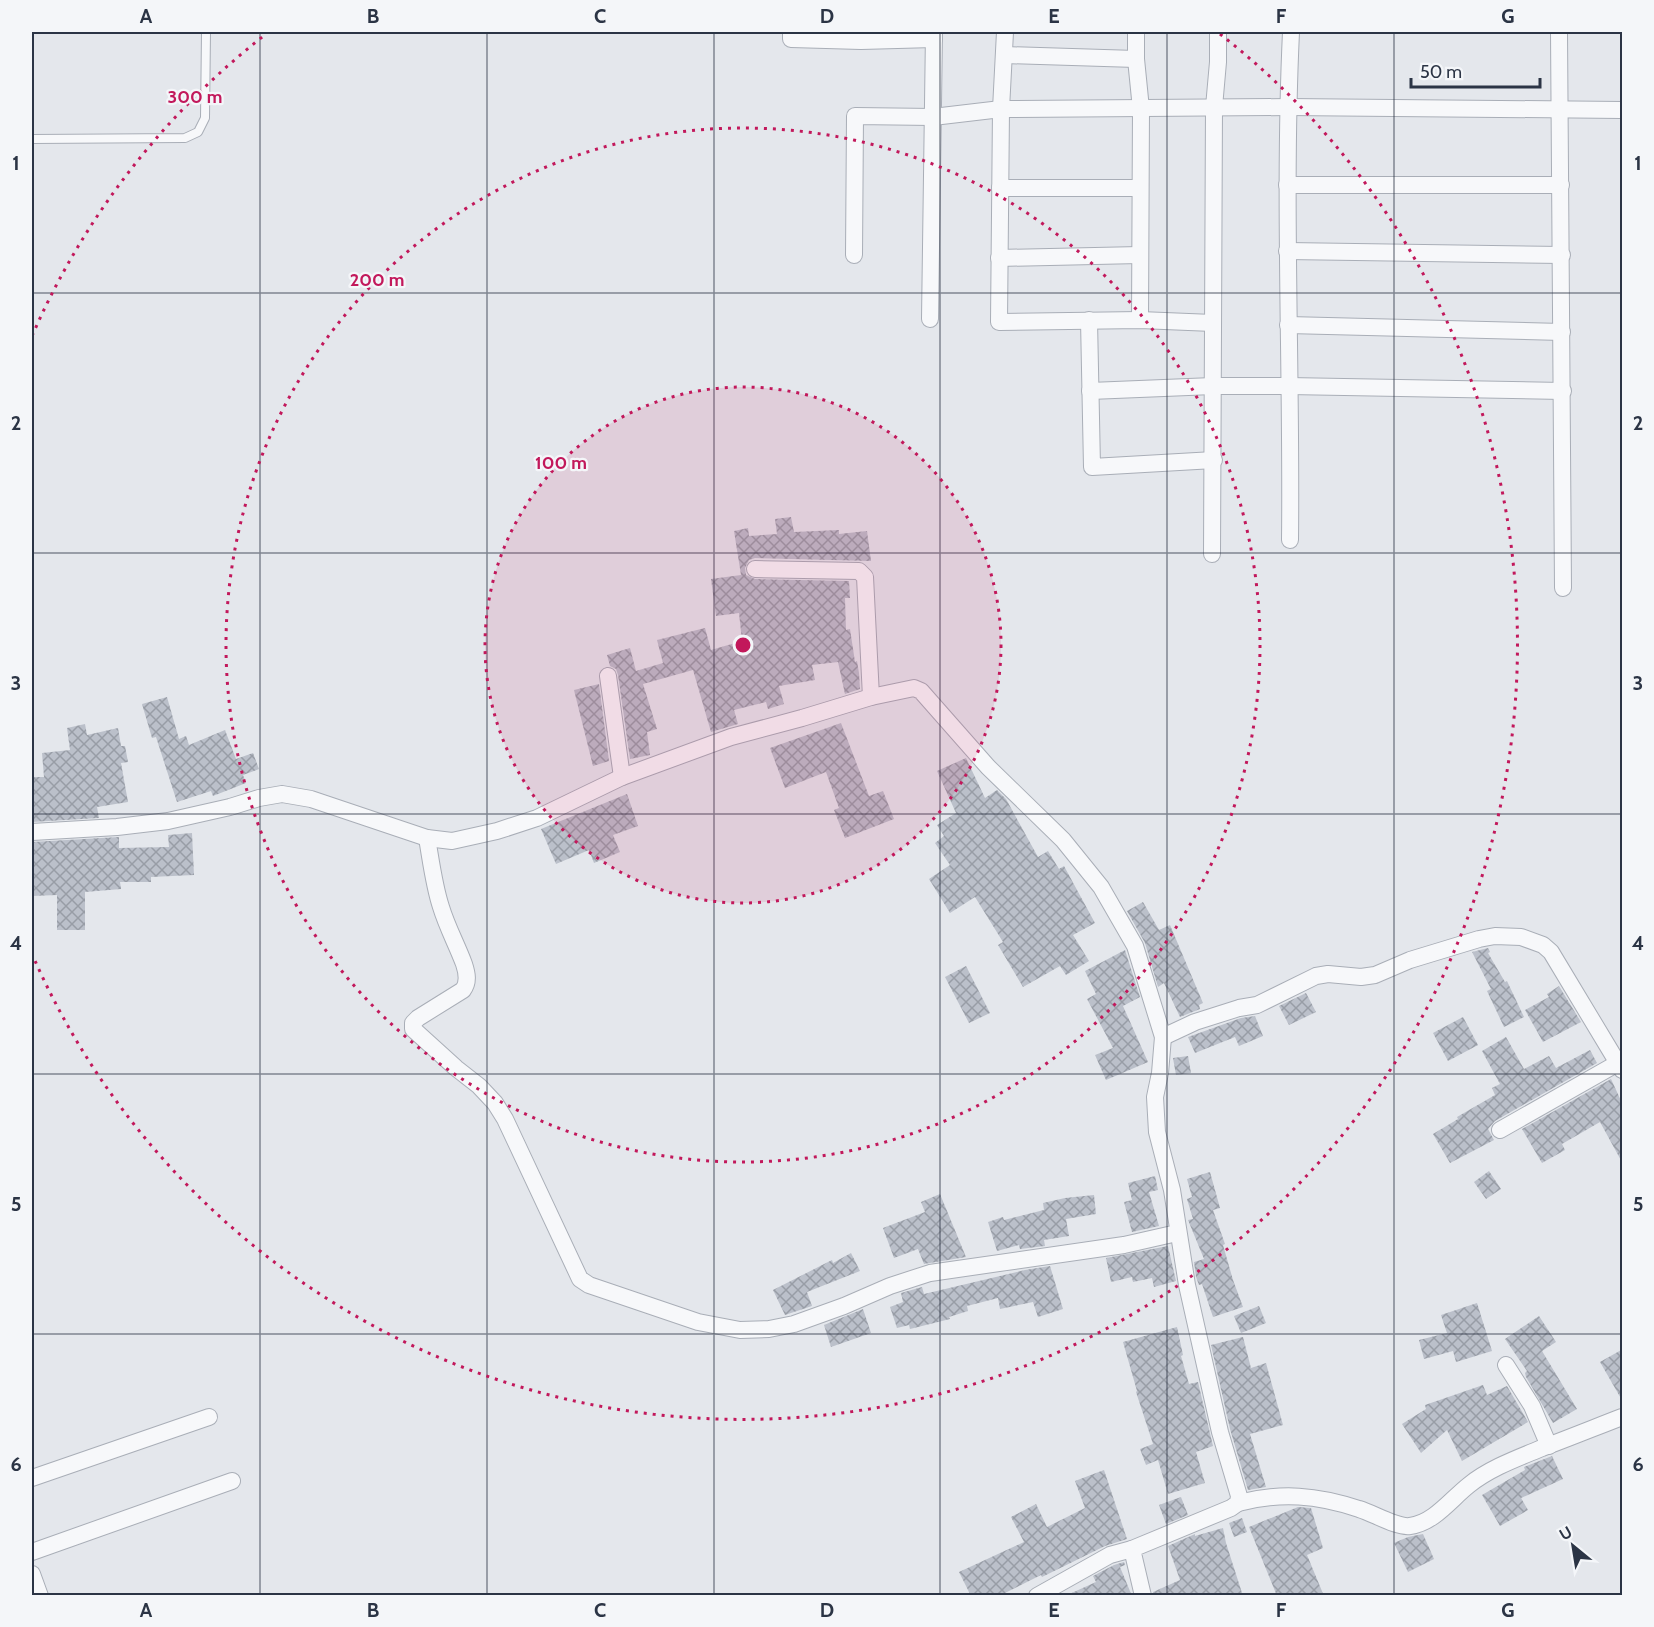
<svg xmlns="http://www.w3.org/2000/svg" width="1654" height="1627" font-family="Cabin,sans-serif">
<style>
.building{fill:url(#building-cross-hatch)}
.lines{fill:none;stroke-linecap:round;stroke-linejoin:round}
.service-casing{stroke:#a9aeb7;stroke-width:10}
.minor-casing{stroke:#a9aeb7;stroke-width:18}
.service{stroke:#f7f8fa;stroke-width:8}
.minor{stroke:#f7f8fa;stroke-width:16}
.grid{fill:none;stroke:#2b3445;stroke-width:1.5;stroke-opacity:0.55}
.ring{fill:none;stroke:#c2185b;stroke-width:3;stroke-dasharray:3 6}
.centre{fill:#c2185b;stroke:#f4f6f9;stroke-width:3}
.ring-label{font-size:18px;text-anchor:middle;font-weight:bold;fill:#c2185b;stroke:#f4f6f9;stroke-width:4.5;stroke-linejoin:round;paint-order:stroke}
.neatline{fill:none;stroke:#2b3445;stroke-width:2}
.grid-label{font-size:20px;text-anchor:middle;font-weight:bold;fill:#2b3445}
</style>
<defs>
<pattern id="building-cross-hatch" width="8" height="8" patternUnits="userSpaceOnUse" patternTransform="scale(1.5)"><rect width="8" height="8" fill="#bbc0ca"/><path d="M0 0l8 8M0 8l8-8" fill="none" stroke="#989da6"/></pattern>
</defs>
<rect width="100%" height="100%" fill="#e4e7ec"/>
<g class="building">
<polygon points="791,517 794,532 839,530 839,534 867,531 871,561 755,558 749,560 745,568 746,575 755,579 849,581 850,598 845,598 846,630 850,629 855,662 857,661 859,673 860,689 845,694 838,662 812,665 815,680 779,686 784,704 768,709 766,702 734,710 738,724 711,732 693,670 643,684 657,729 647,732 650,755 630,759 618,675 616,669 610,666 607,655 630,648 636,671 663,663 657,640 705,628 711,650 742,641 739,613 716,616 711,579 741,575 734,531 748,528 749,536 777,534 775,519"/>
<polygon points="599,684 609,761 593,766 574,690"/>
<polygon points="167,697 179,739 186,736 189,745 225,730 236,759 253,753 259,769 243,775 246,783 213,796 211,791 177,802 156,737 152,738 142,704"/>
<polygon points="841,723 869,796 883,791 894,819 845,838 834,810 839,808 826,772 785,788 770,748"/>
<polygon points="85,724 87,735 118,728 121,746 125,746 128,762 121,763 128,802 97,807 99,818 32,822 32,777 44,777 42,753 70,750 67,728"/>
<polygon points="966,758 985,798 997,790 1006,799 1038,857 1048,851 1059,869 1064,866 1095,923 1073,935 1089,961 1066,975 1060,966 1023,987 998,945 1003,942 975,897 950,913 929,879 950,865 935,843 944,836 937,825 956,813 937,771"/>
<polygon points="627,794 638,826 613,835 620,852 594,863 589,850 556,864 541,829"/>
<polygon points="192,833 194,875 151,877 151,882 120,882 121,889 85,892 85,930 57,930 57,895 32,896 32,842 119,837 119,848 169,847 168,835"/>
<polygon points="1143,902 1159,930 1170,925 1203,1003 1199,1005 1200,1009 1180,1017 1164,983 1158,987 1145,943 1127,911"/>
<polygon points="1488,948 1490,952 1488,953 1505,982 1507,981 1524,1017 1504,1027 1487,991 1491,989 1472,952"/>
<polygon points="1125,950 1140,997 1123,1006 1148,1062 1106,1080 1095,1055 1113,1048 1087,999 1096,994 1085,971"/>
<polygon points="966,966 990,1013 969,1023 945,977"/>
<polygon points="1559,986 1581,1022 1543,1042 1525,1010 1549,997 1547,994"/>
<polygon points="1306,993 1316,1012 1289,1025 1279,1006"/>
<polygon points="1255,1016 1263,1036 1239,1046 1235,1037 1195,1053 1188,1037 1241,1018"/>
<polygon points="1463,1017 1478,1045 1448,1061 1433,1033"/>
<polygon points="1506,1037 1524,1069 1549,1056 1556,1068 1590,1050 1597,1063 1495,1121 1488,1129 1494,1140 1450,1163 1433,1134 1458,1119 1457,1117 1495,1095 1492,1088 1500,1084 1482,1051"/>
<polygon points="1188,1056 1191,1073 1176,1075 1173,1058"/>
<polygon points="1611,1079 1623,1105 1623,1164 1600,1122 1562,1144 1565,1150 1542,1163 1522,1129"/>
<polygon points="1489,1171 1501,1189 1486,1199 1474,1182"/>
<polygon points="1210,1172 1220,1208 1213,1210 1225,1244 1223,1245 1233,1280 1243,1307 1213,1317 1202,1284 1199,1285 1196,1277 1194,1262 1204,1259 1188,1220 1193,1219 1187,1199 1192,1197 1187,1179"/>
<polygon points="1155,1176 1158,1190 1149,1192 1159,1226 1132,1232 1124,1202 1132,1200 1128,1183"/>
<polygon points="940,1194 966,1257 924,1264 918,1249 894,1258 883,1228 925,1212 921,1202"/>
<polygon points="1094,1195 1096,1214 1066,1219 1069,1236 1044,1240 1045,1246 1020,1249 1019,1245 997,1251 988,1222 1003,1217 1004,1220 1044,1210 1043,1203 1065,1198"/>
<polygon points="1168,1246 1176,1281 1154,1287 1152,1278 1133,1282 1132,1277 1111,1282 1106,1258"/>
<polygon points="851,1253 860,1271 807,1292 812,1306 785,1315 773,1290 832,1260 833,1263"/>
<polygon points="1050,1266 1063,1309 1038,1317 1033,1302 1000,1309 998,1298 967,1306 968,1311 949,1317 950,1319 910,1329 909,1325 897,1328 890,1307 903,1302 901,1293 922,1287 924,1294 1025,1270"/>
<polygon points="1477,1303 1492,1351 1456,1362 1453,1351 1424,1359 1419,1340 1447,1333 1441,1315"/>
<polygon points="1259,1306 1266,1323 1241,1333 1234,1316"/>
<polygon points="863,1309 871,1333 831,1347 824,1325"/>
<polygon points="1539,1316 1556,1342 1542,1351 1577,1409 1553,1423 1526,1377 1525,1373 1527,1371 1505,1339"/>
<polygon points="1177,1327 1183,1355 1181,1356 1189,1384 1198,1382 1213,1446 1196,1452 1205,1483 1168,1494 1158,1460 1146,1465 1140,1449 1153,1444 1136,1392 1137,1391 1123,1342"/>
<polygon points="1243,1337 1251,1368 1266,1363 1283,1425 1250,1434 1266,1487 1248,1490 1230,1429 1211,1345"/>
<polygon points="1623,1349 1623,1402 1600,1362"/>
<polygon points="1483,1385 1487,1395 1507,1386 1528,1422 1462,1461 1447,1430 1421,1453 1402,1424 1426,1409 1425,1405"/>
<polygon points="1552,1456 1563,1479 1521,1498 1528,1510 1500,1526 1482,1495 1525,1470 1524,1467"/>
<polygon points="1104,1470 1127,1539 1105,1546 1042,1577 1041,1575 999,1596 971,1596 959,1572 1024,1542 1011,1517 1036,1504 1047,1527 1085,1508 1075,1481"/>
<polygon points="1181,1497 1188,1515 1166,1524 1159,1505"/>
<polygon points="1298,1507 1311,1508 1323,1548 1307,1555 1324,1596 1277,1596 1249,1527"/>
<polygon points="1242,1518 1247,1532 1234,1537 1229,1523"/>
<polygon points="1223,1528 1226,1543 1243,1596 1153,1596 1153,1592 1180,1580 1168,1546 1195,1534 1195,1536"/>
<polygon points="1423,1534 1434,1559 1408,1572 1394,1543 1408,1537"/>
<polygon points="1124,1562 1125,1565 1120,1567 1132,1596 1065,1596 1096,1582 1093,1576 1114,1565"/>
</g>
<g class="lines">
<g class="service-casing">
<polyline id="service" points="32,139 185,138 198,132 205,118 206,32"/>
</g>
<g class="minor-casing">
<g id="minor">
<polyline points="791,32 791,39 861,41 934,39"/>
<polyline points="1005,32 1001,109 999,322 1140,320 1213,323"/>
<polyline points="1136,32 1136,59 1141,109 1140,320"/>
<polyline points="1559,32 1563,588"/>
<polyline points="1005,55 1136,59"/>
<polyline points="1287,185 1561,185"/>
<polyline points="1000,188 1140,188"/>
<polyline points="1287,251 1562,255"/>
<polyline points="854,255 855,116 933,117 1001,109 1288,107 1622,110"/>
<polyline points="999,258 1140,255"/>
<polyline points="930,319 934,32"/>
<polyline points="1089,320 1092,467 1214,460"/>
<polyline points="1288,325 1562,332"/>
<polyline points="1090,391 1213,386 1288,386 1563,391"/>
<path d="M1290,540C1292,371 1283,201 1291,32"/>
<polyline points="1212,554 1214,107 1218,62 1218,32"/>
<polyline points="755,569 859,571 865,577 871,697"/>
<polyline points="608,676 622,777"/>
<polyline points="32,832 117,827 168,821 230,807 259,798 282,794 311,799 427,838 452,841 497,831 537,818 622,777 731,737 802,718 871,697 914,688 921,691 988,767 1063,840 1101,887 1135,946 1163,1037 1160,1073 1155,1097 1157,1132 1172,1190 1187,1285 1220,1432 1239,1496 1238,1503 1231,1508 1132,1549 1143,1596"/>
<path d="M427,838C431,861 434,886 441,907C447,927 457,945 464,964C467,973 469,982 463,990L418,1018L413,1023V1029L456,1068L479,1086L495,1103L505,1119L580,1279L589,1285L698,1322L740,1330L769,1329L794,1324L844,1306L890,1286L930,1273L1124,1245L1177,1233"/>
<polyline points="1163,1037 1195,1022 1239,1008 1257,1005 1316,976 1328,974 1361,977 1375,975 1410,960 1479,939 1495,936 1521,937 1543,945 1551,952 1622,1070"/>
<polyline points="1500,1130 1618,1063"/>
<polyline points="1506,1365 1532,1406 1549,1446"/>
<polyline points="32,1478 209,1417"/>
<path d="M1238,1503C1281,1492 1317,1495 1359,1509C1373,1513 1397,1528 1410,1526C1434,1523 1451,1499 1469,1485C1490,1468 1518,1458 1542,1448C1569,1438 1596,1427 1622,1417"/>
<polyline points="32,1552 232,1481"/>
<polyline points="32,1574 40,1596"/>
<polyline points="1037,1596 1110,1555 1132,1549"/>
</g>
</g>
<use href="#service" class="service"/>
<use href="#minor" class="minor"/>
</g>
<path class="grid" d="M260,32V1596M487,32V1596M714,32V1596M940,32V1596M1167,32V1596M1394,32V1596M32,293H1622M32,553H1622M32,814H1622M32,1074H1622M32,1334H1622"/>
<circle cx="743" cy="645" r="258" fill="#c2185b" fill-opacity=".12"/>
<g class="ring">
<circle cx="743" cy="645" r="258"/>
<circle cx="743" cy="645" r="517"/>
<path d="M32 336A775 775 0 0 1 266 34M1220 34A775 775 0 1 1 32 954"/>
</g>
<circle cx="743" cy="645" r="9" class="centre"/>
<g class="ring-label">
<text x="195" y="103">300 m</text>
<text x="377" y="286">200 m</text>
<text x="561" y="469">100 m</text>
</g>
<rect width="1654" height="1627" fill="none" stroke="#f4f6f9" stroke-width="66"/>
<g transform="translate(1573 1546) rotate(330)" stroke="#f4f6f9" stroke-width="4.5" paint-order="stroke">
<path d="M0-4.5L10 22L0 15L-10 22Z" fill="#2b3445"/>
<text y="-9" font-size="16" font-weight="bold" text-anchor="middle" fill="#2b3445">U</text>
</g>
<path d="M1411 78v9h129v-9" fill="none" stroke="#2b3445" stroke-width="3"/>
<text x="1420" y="78" font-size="18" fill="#2b3445" stroke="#f4f6f9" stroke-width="4.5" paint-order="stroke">50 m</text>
<rect x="33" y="33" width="1588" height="1561" class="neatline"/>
<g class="grid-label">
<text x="146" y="23">A</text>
<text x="373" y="23">B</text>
<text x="600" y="23">C</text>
<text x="827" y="23">D</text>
<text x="1054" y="23">E</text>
<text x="1281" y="23">F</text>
<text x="1508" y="23">G</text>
<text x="16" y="170">1</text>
<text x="1638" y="170">1</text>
<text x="16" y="430">2</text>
<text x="1638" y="430">2</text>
<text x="16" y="690">3</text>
<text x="1638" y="690">3</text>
<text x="16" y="950">4</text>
<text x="1638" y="950">4</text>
<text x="16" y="1211">5</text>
<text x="1638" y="1211">5</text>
<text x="16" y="1471">6</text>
<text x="1638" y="1471">6</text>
<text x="146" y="1617">A</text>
<text x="373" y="1617">B</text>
<text x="600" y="1617">C</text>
<text x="827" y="1617">D</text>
<text x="1054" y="1617">E</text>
<text x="1281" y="1617">F</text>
<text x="1508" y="1617">G</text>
</g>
</svg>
